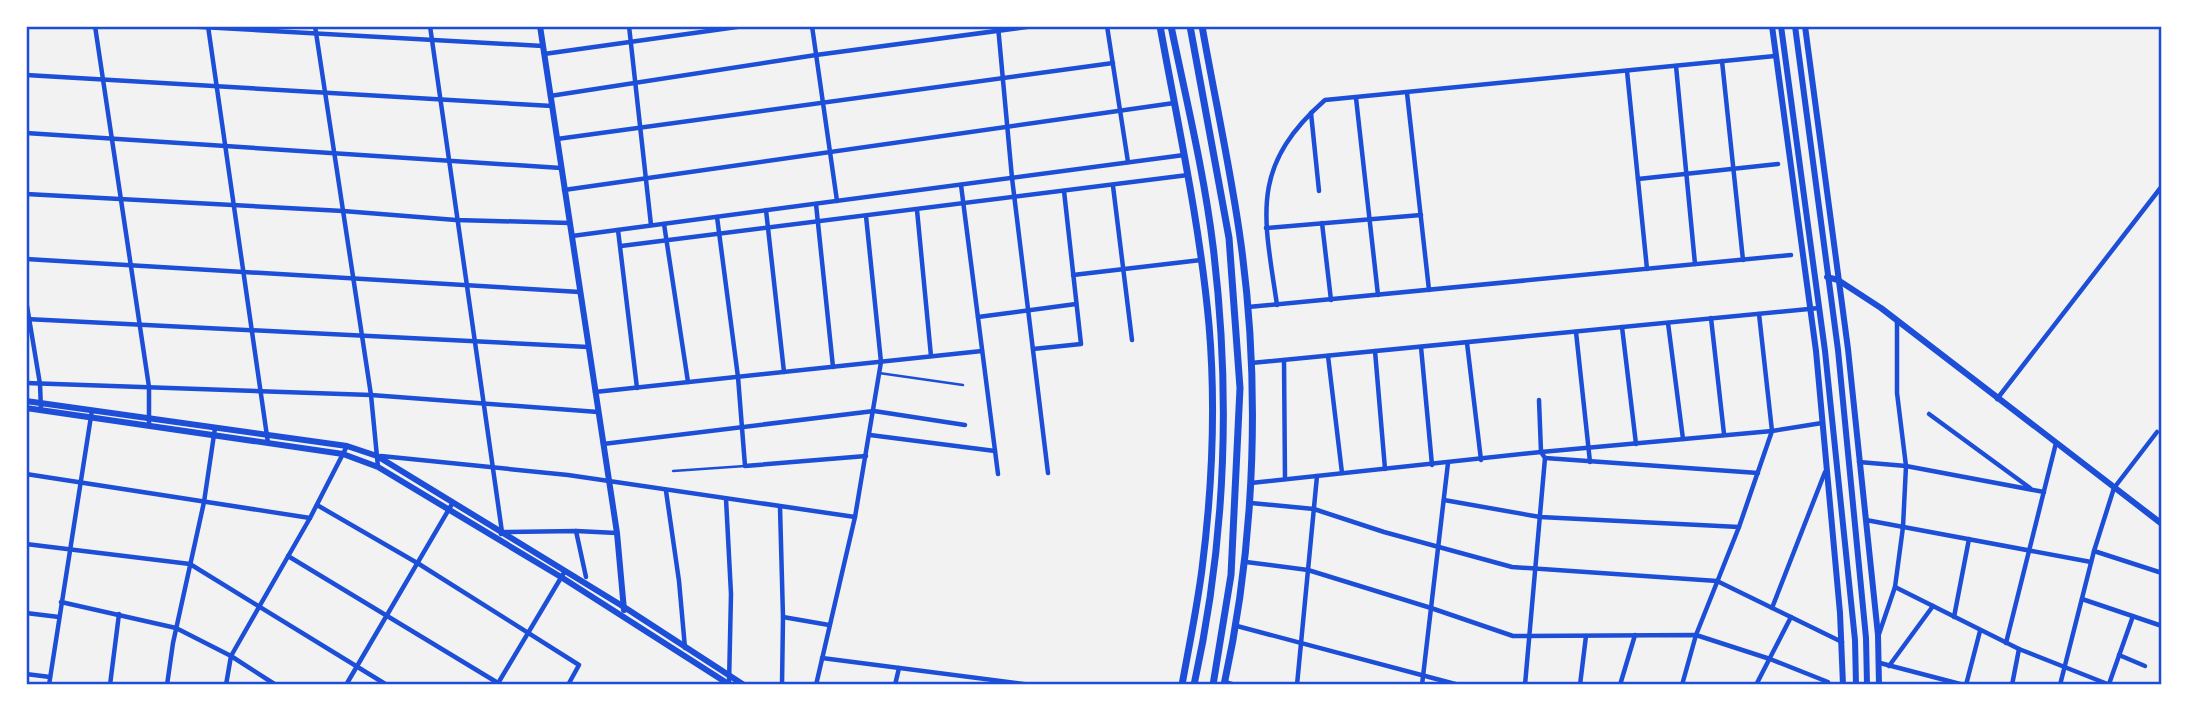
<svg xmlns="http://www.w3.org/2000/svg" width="2188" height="711" font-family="'Public Sans',sans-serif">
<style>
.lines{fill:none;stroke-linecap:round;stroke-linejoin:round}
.service{stroke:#1d4ed8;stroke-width:2.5}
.minor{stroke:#1d4ed8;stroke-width:4.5}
.tertiary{stroke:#1d4ed8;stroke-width:6}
.secondary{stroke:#1d4ed8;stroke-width:6}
.primary{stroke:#1d4ed8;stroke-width:7}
.neatline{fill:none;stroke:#1d4ed8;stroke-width:2.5}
</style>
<rect width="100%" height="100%" fill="#f2f2f2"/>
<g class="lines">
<g class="service">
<polyline points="879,373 963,385"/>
<polyline points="673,471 745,466"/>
</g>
<g class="minor">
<polyline points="95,26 149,387 149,426"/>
<polyline points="183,26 543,46"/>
<polyline points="208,26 268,443"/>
<polyline points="315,26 371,395 378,467"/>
<polyline points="430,26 502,532 501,534"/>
<polyline points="629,26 651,225"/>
<polyline points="812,26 837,201"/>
<polyline points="998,26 1012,178 1048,473"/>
<polyline points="1107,26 1128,162"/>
<polyline points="544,54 744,26"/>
<polyline points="1722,61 1743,260"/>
<polyline points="1676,66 1695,264"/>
<polyline points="1627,71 1647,269"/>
<polyline points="26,75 552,106"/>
<polyline points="1407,93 1429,290"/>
<polyline points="550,96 816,55 1034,26"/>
<polyline points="1356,98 1378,295"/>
<polyline points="1311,113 1319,191"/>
<polyline points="26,133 561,168"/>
<polyline points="557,139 1113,63"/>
<polyline points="1638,179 1778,164"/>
<polyline points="961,185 998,474"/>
<polyline points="1113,186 1132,340"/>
<polyline points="564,190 1174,103"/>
<polyline points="26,194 343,211 456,220 570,223"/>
<polyline points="816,204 833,367"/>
<polyline points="766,210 784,372"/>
<polyline points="917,210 931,356"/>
<polyline points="717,217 738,377 745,466 866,456"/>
<polyline points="1322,223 1331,300"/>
<polyline points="664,224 688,382"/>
<polyline points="1266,228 1421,215"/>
<polyline points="618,230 637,388"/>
<polyline points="572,236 1184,155"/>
<polyline points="621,246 1188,175"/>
<polyline points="26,259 580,292"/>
<polyline points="1073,275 1201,260"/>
<polyline points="26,300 40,384 41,410"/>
<path d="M1277,305C1264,216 1249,167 1325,100L1775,56"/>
<polyline points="1248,307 1791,255"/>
<polyline points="978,317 1076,304"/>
<polyline points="1711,318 1724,434"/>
<polyline points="26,319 588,347"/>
<polyline points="1668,323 1683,439"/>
<polyline points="1622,327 1636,444"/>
<polyline points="1576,332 1590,462"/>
<polyline points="1467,343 1481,460"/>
<polyline points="1421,347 1432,465"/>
<polyline points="1033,349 1081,344 1064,191"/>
<polyline points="1375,351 1385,469"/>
<polyline points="1328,356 1342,473"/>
<polyline points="1284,360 1285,479"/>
<polyline points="1251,363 1819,308"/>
<polyline points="26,383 371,395 598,412"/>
<polyline points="595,392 982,351"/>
<polyline points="1997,399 2162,186"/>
<polyline points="1929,414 2030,488"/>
<polyline points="870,435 995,451"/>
<polyline points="603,444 874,411 965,425"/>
<polyline points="381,456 568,475 855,517"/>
<polyline points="1545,458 1758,473"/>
<polyline points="1859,462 1906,466 2044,492"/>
<polyline points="26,474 310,518"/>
<polyline points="1251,483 1541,452 1772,431 1822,423"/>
<polyline points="666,491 679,581 685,648"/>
<polyline points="726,499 731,594 729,684"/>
<polyline points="1444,500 1540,517 1739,527"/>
<polyline points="1251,503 1314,509 1384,532 1512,567 1717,581 1842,642"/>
<polyline points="317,505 419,564 579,665 568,685"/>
<polyline points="780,507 783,617 782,685"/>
<polyline points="1866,520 2091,562"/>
<polyline points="576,531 586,577"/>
<polyline points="503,532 576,531 617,533"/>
<polyline points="26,544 190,564 387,685"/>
<polyline points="2094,551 2162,573"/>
<polyline points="288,556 498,683"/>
<polyline points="1246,562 1308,570 1431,608 1513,636 1696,635 1770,659 1828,682"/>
<polyline points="1895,587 2019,649 2110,685"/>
<polyline points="2082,599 2162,626"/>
<polyline points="61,602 176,628 231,656 276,685"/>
<polyline points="1772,608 1825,472"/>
<polyline points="26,613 59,617"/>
<polyline points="783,617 829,625"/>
<polyline points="1954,617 1969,539"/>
<polyline points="1237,626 1459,685"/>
<polyline points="1879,634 1895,587 1903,527 1906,466 1897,393 1897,321"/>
<polyline points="2006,643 2056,443"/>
<polyline points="2119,655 2145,666"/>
<polyline points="822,658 1031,685"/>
<polyline points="1880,663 1964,685"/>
<polyline points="1889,666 1933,606"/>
<polyline points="26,674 50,677"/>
<polyline points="1225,682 1235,685"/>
<polyline points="2109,684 2133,616"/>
<polyline points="49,685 92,410"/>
<polyline points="110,685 119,614"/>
<polyline points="167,685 173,643 204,502 215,428"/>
<polyline points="226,685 231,656 310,518 347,446"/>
<polyline points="346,685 452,504"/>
<polyline points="497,685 565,571"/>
<polyline points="816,685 855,517 881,362 866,216"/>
<polyline points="895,685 899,668"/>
<polyline points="1297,685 1317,476"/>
<polyline points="1422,685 1448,463"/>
<polyline points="1525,685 1545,458 1541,452 1539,400"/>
<polyline points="1580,685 1586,636"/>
<polyline points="1620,685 1635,635"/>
<polyline points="1682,685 1696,635 1739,527 1772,431 1759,314"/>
<polyline points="1756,685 1791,617"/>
<polyline points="1966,685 1980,631"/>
<polyline points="2012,685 2019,649"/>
<polyline points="2060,685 2094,551 2114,488 2157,432"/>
</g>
<g class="tertiary">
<polyline points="540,26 617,533 624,610"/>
<polyline points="1827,277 1838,280 1881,308 2162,524"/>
<polyline points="26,401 347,446 377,456 624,607 744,685"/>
<polyline points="26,408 343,454 378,467 561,577 730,685"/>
</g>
<g class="secondary">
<polyline points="1772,26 1816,351 1840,613 1843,685"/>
<polyline points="1781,26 1825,351 1855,640 1856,685"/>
<polyline points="1795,26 1838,350 1866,638 1867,685"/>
<polyline points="1805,26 1848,349 1878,635 1879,685"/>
</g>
<g class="primary">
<path d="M1160,26C1178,125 1200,225 1209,325C1216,406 1212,490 1202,569C1197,608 1189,646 1182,685"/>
<path d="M1171,26C1186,99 1204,172 1213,246C1231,393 1226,540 1194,685"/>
<polyline points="1190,26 1229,238 1240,388 1231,575 1213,685"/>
<path d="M1202,26C1214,94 1229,162 1239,230C1261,377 1256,540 1224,685"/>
</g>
</g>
<rect width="2188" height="711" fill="none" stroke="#ffffff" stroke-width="56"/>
<rect x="28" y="28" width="2132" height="655" class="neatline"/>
</svg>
